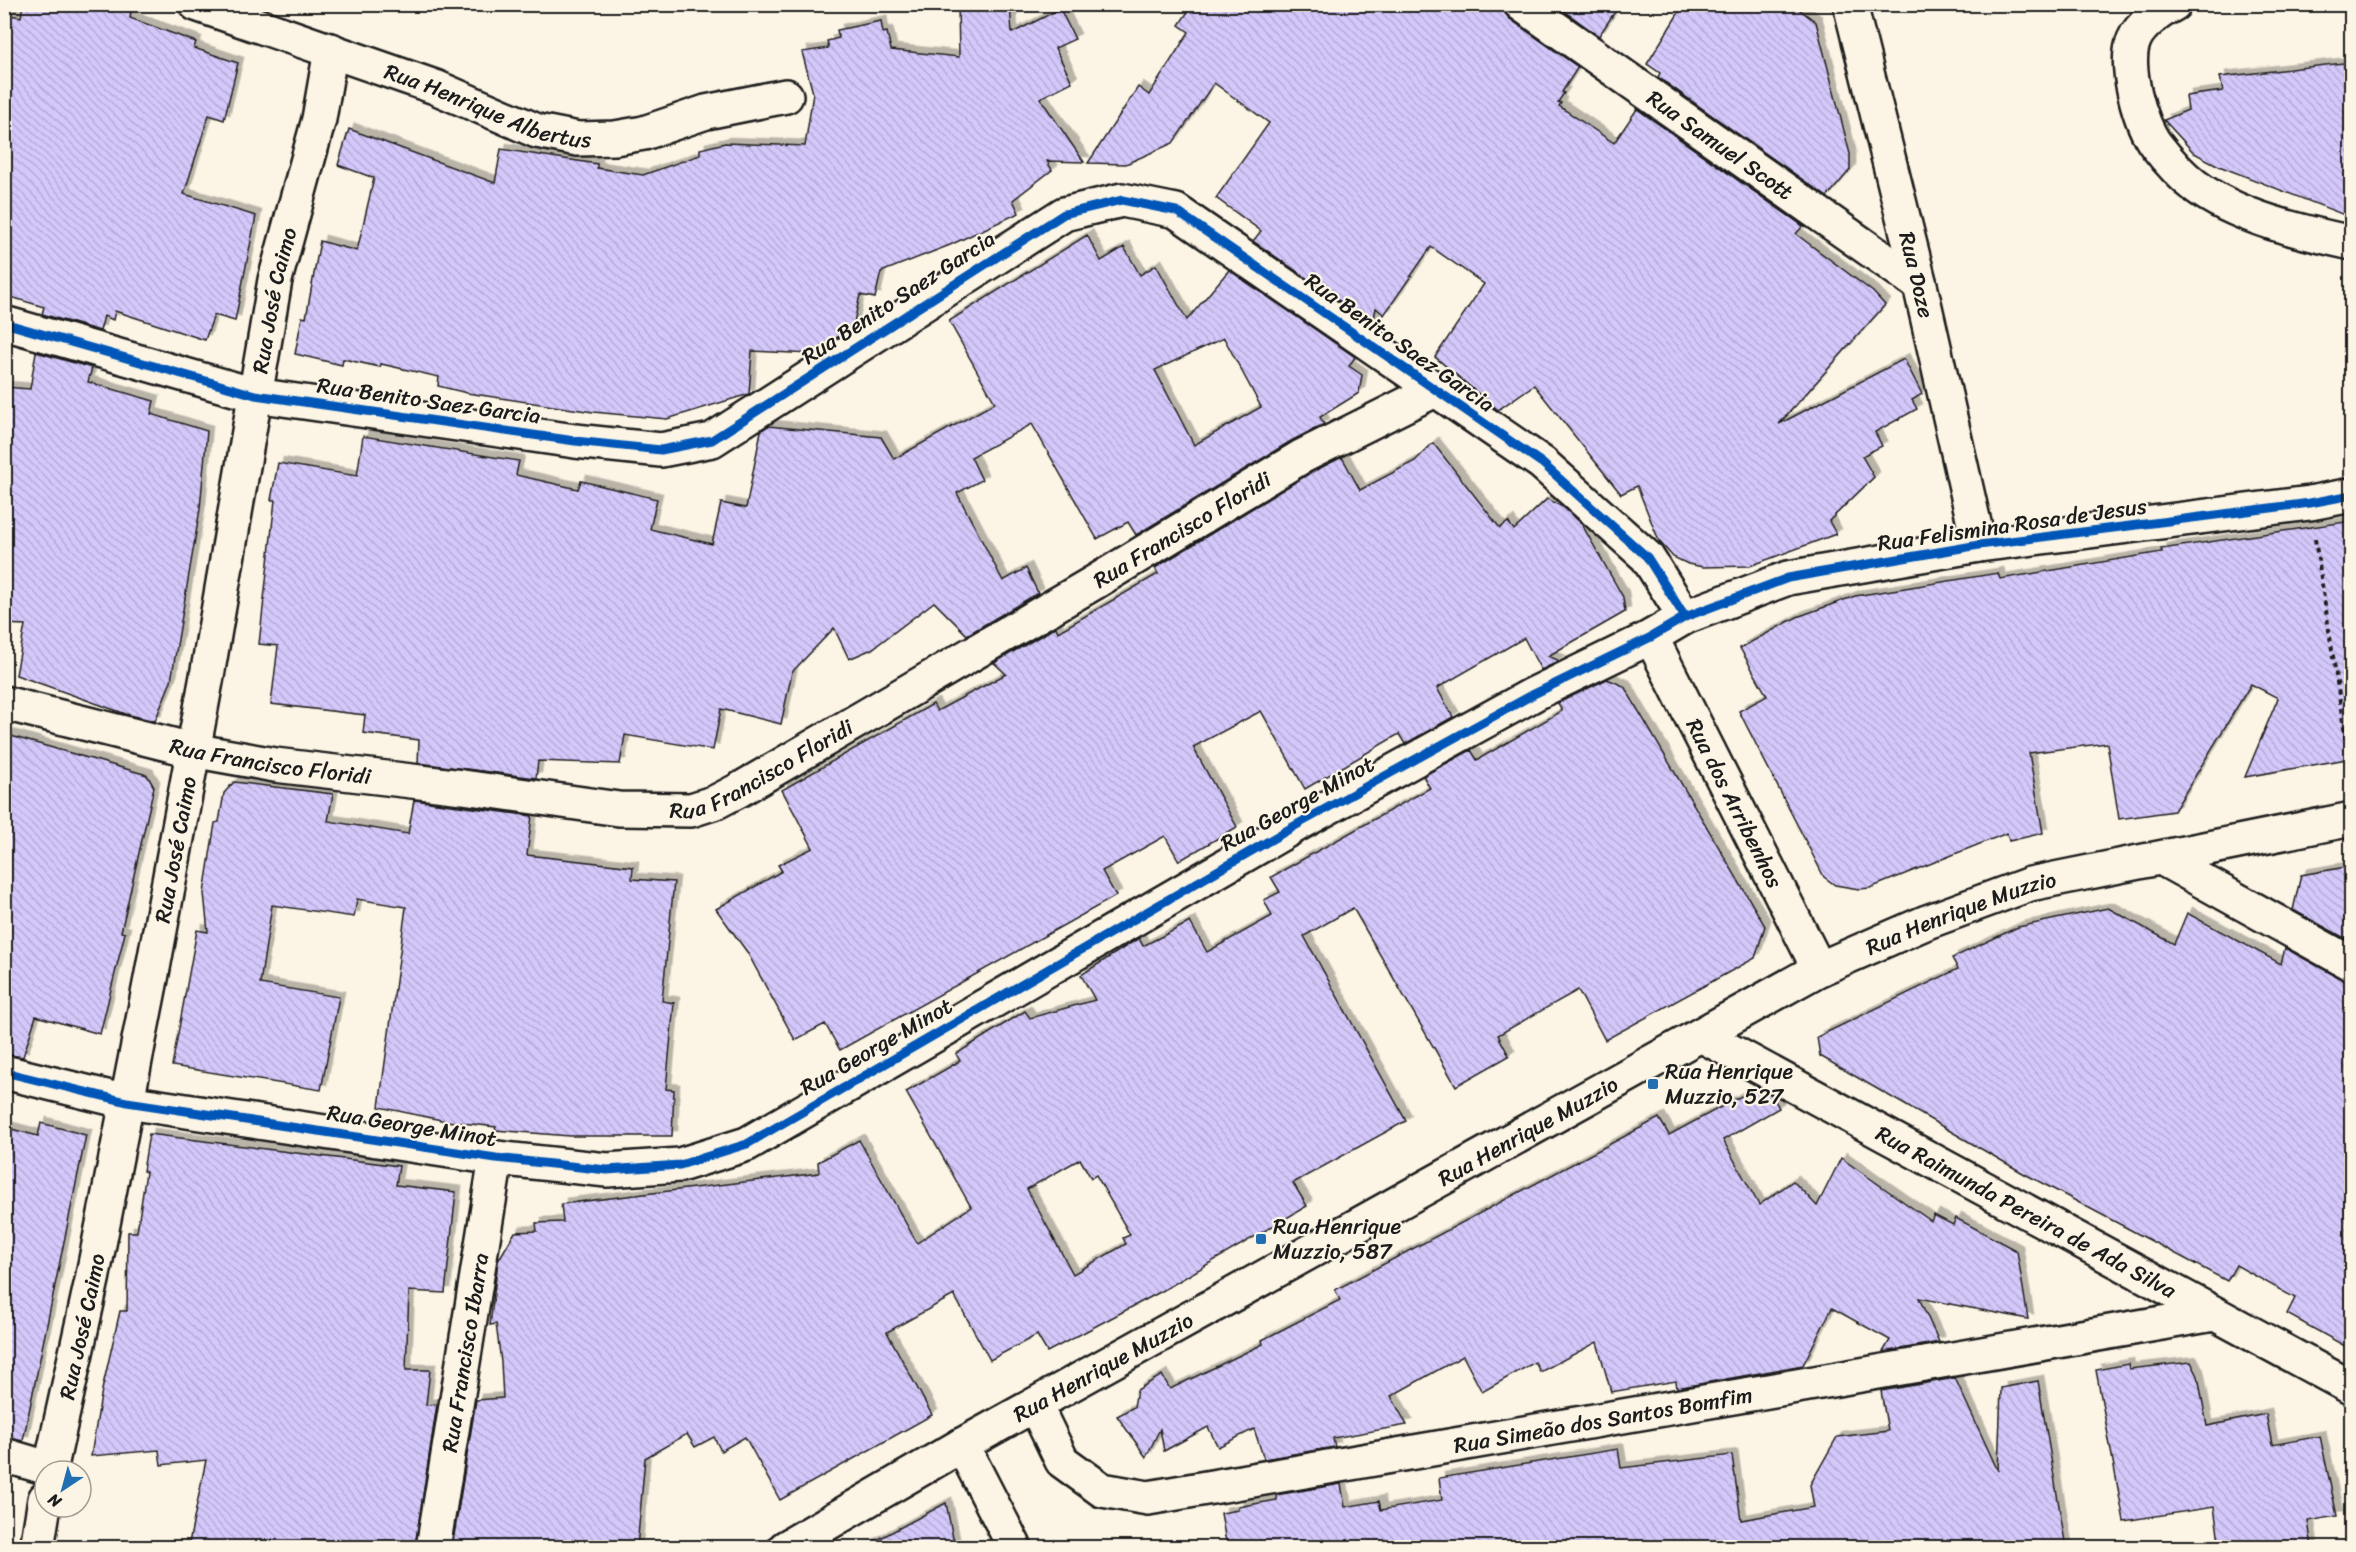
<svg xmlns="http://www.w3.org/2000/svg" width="2356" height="1552" font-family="Sriracha,sans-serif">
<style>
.building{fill:url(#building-back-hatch);stroke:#1c1c1c;stroke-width:1.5;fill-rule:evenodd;filter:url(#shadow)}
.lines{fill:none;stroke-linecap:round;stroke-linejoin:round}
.minor-casing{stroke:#1c1c1c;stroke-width:38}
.path{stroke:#1c1c1c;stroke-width:4;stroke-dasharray:4.5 4.5;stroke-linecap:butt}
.minor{stroke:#fcf5e5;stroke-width:33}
.cycleway-casing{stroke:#fcf5e5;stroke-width:13}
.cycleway{stroke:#0057b8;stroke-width:9}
.poi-dot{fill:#1f6fb2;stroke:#fcf5e5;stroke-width:2}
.labels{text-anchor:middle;stroke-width:4.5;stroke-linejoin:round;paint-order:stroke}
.street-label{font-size:22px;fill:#1c1c1c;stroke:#fcf5e5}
.poi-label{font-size:22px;fill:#1c1c1c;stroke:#fcf5e5;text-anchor:start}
</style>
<defs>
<pattern id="building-back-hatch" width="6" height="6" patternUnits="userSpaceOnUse" patternTransform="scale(1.5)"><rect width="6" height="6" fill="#d4c8fa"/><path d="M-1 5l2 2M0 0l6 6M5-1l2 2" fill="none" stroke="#b5abd6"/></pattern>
<filter id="shadow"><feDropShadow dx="5.5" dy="-5.5" stdDeviation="0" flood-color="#0004"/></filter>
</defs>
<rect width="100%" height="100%" fill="#fcf5e5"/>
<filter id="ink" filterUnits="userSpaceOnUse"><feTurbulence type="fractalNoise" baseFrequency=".0167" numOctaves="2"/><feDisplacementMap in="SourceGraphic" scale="12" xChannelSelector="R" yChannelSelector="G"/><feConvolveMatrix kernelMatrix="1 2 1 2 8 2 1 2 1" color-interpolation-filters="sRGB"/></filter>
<g filter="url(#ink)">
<g class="building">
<polygon points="23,4 108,4 131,11 130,18 196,42 194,48 238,63 224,120 209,115 184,194 256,216 235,321 214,315 205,340 115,311 113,320 104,316 100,331 42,314 44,307 4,295 4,14 21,17"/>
<polygon points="958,4 1010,4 1012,33 1060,9 1075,39 1055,48 1072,82 1040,98 1084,162 1047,161 1052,170 1013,200 1019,213 950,245 881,272 875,298 860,295 853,327 812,354 752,351 749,394 667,419 593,412 467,393 438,386 439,377 381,364 380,367 343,359 342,365 295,354 302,317 306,318 320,241 357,251 374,178 338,165 349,129 495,183 501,149 597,164 597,168 643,175 700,155 700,149 725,143 805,146 813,93 802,52 829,48 827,41 839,38 837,30 881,21 883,33 887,32 891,50 959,57"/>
<polygon points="1193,4 1503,4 1504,12 1510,19 1578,67 1562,92 1564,93 1558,102 1561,103 1559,106 1614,143 1637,109 1803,226 1796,234 1873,292 1885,305 1779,424 1904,359 1922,394 1912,400 1917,409 1875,432 1882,446 1862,456 1874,477 1829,521 1836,534 1750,566 1703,567 1688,564 1673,557 1659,541 1637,486 1621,494 1534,385 1498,410 1435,357 1484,284 1431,247 1384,315 1376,308 1373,324 1253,241 1261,231 1216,198 1269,123 1214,83 1173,143 1126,164 1088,163 1138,87 1149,95 1189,32 1179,25"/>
<polygon points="1554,4 1620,4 1599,36"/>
<polygon points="1684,4 1792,4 1816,22 1850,154 1850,170 1827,197 1658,77 1660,73 1647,64"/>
<polygon points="2352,62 2352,218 2219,166 2194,153 2164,120 2188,110 2186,96 2223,91 2220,77"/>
<path d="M1087,235L1101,261L1124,247L1140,275L1156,265L1187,320L1229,270L1355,357L1349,366L1362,375L1359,393L1320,417L1324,424L1291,441L1136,535L1128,522L1097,539L1032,424L971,457L982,480L957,493L1003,581L1026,568L1038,593L967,635L934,602L872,649L849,659L834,628L792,672L781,724L721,709L713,750L625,735L620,764L538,761L536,778L418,763L419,740L363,733L365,715L271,704L278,646L259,644L275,500H271L278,463L357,476L363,436L519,461L516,475L578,489L581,481L657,499L650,529L712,544L721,503L746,508L761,431L768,426L881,437L894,459L995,403L949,321ZM1224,338L1261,407L1194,445L1155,370Z"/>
<polygon points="36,352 92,368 88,382 154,401 151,414 207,431 200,509 171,681 155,721 126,714 16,675 25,625 4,624 4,387 30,389"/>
<polygon points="1433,443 1500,528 1508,522 1514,530 1547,499 1563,507 1581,523 1623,597 1625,612 1548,656 1560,661 1541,670 1524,638 1437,688 1453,717 1405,744 1399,734 1305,789 1261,711 1193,747 1237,827 1179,861 1165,836 1102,871 1116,896 840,1050 825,1024 795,1040 747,952 716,909 782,871 778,865 813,848 782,790 933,704 937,711 1006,674 994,663 1056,627 1058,632 1158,574 1155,568 1310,473 1342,457 1360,490 1415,461"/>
<polygon points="2352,521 2352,758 2245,777 2278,698 2251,684 2174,811 2119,819 2107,743 2029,753 2043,833 2009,841 2007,833 1870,888 1859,889 1835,885 1824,877 1739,711 1767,696 1740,648 1797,617 1855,596 1998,573 2000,579 2162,552 2161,549"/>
<path d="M1607,679L1624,686L1765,926L1755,958L1605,1040L1578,990L1498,1035L1509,1056L1456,1086L1353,908L1304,936L1406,1121L1293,1183L1307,1206L1162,1291L1047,1352L1037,1335L990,1360L954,1295L887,1332L932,1415L780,1500L745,1437L721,1451L714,1437L695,1447L687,1434L645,1458L637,1548H452L476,1400L503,1398L501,1362L496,1324L490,1325L498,1261L515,1232L537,1231L536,1223L563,1222L561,1204L819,1173L818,1162L859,1140L917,1243L971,1207L906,1092L960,1061L956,1054L1025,1011L1030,1018L1095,1000L1081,975L1139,938L1143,946L1190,922L1207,952L1272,916L1264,900L1280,892L1271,877L1430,788L1423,776L1471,750L1477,760L1562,711L1558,703ZM1080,1159L1091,1178L1096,1175L1130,1235L1123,1238L1126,1244L1073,1274L1027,1189Z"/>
<polygon points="4,734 147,775 154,787 121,932 125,933 100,1034 36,1016 23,1057 4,1054"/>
<polygon points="234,782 333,794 328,821 408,834 414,800 532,816 527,855 633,867 632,879 674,882 662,1001 674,1003 666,1089 674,1090 672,1136 570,1136 495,1130 496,1127 446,1121 379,1107 406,907 357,899 354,917 272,905 260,984 339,997 321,1090 172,1066 197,930 208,932 204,893 215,823 219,822 224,793"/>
<polygon points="2352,866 2352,942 2293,910 2301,875"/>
<polygon points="2108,908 2174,944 2187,913 2281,964 2285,948 2343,980 2352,983 2352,1350 2287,1314 2295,1298 2236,1265 2227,1281 2023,1173 1820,1056 1817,1037 1958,969 1952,958 2018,927"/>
<polygon points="1758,1087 1772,1095 1779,1108 1723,1140 1759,1205 1793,1181 1817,1206 1841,1158 1931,1221 1934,1215 1953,1225 1956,1218 2017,1251 2028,1319 1919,1298 1939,1342 1883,1352 1890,1340 1832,1308 1803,1365 1677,1388 1676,1381 1611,1392 1597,1342 1540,1372 1535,1362 1482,1392 1463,1356 1391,1396 1407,1425 1333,1438 1335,1447 1264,1459 1254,1429 1218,1447 1208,1427 1164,1451 1160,1429 1146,1457 1117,1416 1134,1407 1137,1390 1162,1375 1170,1389 1263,1344 1262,1340 1340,1300 1335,1290 1659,1118 1669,1135"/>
<polygon points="41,1123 86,1135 23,1441 4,1437 4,1127 38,1136"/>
<polygon points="149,1134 399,1166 396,1185 456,1192 445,1293 409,1291 406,1370 430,1370 426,1405 437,1404 415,1548 320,1540 318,1548 188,1548 206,1460 161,1465 159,1450 91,1456 102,1390 120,1311 127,1311 128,1232 137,1232 146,1172 143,1171"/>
<polygon points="2191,1362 2198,1376 2207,1426 2266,1414 2272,1445 2320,1436 2337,1516 2308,1521 2312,1548 2220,1548 2214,1507 2124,1521 2096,1370 2128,1364 2129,1369"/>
<polygon points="1955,1378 1998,1471 2001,1388 2038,1381 2066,1548 1227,1548 1221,1513 1238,1510 1238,1507 1277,1500 1276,1495 1341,1484 1345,1507 1379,1501 1381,1510 1442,1500 1439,1478 1618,1449 1621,1468 1732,1455 1741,1520 1814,1507 1810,1485 1837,1437 1888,1431 1881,1391"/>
<polygon points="946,1503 955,1548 862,1548"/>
</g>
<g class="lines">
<g class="minor-casing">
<g id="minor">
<path id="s1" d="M196,4L435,87L537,131L578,139L615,138L644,133L706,112L786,96"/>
<path id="s2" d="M1521,4L1920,285"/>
<path id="s3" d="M1850,4L1920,285L1979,545"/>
<path d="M2174,4C2160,11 2140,25 2134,40C2123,65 2140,124 2156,145C2166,158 2181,175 2194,185C2236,217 2301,232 2352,243"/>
<polyline points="4,323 255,395 575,441 661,450 712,440 1064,214 1122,200 1176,211 1542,463 1647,557 1685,617"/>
<path id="s4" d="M1651,637L1819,969"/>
<path id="s5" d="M4,703L192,750L275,765L463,787L619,809L691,810L716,802L739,790L1095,582L1301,457L1435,390"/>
<polyline points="2163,859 2352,964"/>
<path id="s6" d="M1701,1035L2352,1388"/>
<polyline points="4,1072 127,1102 496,1158 607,1170 680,1165 747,1144 1298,824 1534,694 1651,637 1685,617 1788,578 1979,545 2310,503 2352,495"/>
<path id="s7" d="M1035,1405L1062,1461L1102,1490L1148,1498L2214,1314"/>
<polyline points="962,1445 1015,1548"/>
<polyline points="4,1455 51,1469"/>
<path id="s8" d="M50,1471L92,1280L151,979L207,676L275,280L319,119L331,50"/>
<polyline points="37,1548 45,1499"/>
<path id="s9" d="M433,1548L496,1158"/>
<path id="s10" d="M785,1548L962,1445L1819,969L1927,922L2030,884L2352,819"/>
</g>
</g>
<polyline class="path" points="2315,539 2352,780"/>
<use href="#minor" class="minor"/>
<g class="cycleway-casing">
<g id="cycleway">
<polyline points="4,323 255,395 575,441 661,450 712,440 1064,214 1122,200 1176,211 1542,463 1647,557 1685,617"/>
<polyline points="4,1072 127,1102 496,1158 607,1170 680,1165 747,1144 1298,824 1534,694 1651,637 1685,617 1788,578 1979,545 2310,503 2352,495"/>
</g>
</g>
<use href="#cycleway" class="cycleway"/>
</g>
</g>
<g class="poi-dot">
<rect x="1647" y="1078" width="12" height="12" rx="3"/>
<rect x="1255" y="1233" width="12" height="12" rx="3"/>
</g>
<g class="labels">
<g class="street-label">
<text dy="8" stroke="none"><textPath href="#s1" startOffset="310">Rua Henrique Albertus</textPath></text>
<text dy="8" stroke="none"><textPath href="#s2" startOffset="244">Rua Samuel Scott</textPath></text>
<text dy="8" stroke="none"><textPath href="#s3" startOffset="279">Rua Doze</textPath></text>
<text transform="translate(898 297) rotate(-33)" y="8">Rua Benito Saez Garcia</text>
<text dy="8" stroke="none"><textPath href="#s8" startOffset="1192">Rua José Caimo</textPath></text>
<text transform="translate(1400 342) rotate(35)" y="8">Rua Benito Saez Garcia</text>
<text transform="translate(429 400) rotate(8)" y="8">Rua Benito Saez Garcia</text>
<text transform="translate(2012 524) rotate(-8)" y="8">Rua Felismina Rosa de Jesus</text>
<text dy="8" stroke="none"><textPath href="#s5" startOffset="1263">Rua Francisco Floridi</textPath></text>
<text dy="8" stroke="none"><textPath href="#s5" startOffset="273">Rua Francisco Floridi</textPath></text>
<text dy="8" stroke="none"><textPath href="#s5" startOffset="777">Rua Francisco Floridi</textPath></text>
<text transform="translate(1297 803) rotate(-29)" y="8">Rua George Minot</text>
<text dy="8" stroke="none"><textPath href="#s4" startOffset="186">Rua dos Arribenhos</textPath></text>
<text dy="8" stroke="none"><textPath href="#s8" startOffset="634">Rua José Caimo</textPath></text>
<text dy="8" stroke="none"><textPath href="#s10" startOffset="1338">Rua Henrique Muzzio</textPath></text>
<text transform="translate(876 1046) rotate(-30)" y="8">Rua George Minot</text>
<text transform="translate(412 1125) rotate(9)" y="8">Rua George Minot</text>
<text dy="8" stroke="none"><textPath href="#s10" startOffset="852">Rua Henrique Muzzio</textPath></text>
<text dy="8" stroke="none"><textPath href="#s6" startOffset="370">Rua Raimunda Pereira de Ada Silva</textPath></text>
<text dy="8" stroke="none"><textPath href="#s8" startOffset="148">Rua José Caimo</textPath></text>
<text dy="8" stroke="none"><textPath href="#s9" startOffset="198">Rua Francisco Ibarra</textPath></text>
<text dy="8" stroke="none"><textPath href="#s10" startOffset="366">Rua Henrique Muzzio</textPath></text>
<text dy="8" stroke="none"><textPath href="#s7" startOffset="620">Rua Simeão dos Santos Bomfim</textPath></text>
</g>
<g class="poi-label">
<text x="1665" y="1079">Rua Henrique<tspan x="1665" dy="25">Muzzio, 527</tspan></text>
<text x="1273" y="1234">Rua Henrique<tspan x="1273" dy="25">Muzzio, 587</tspan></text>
</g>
</g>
<rect width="2356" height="1552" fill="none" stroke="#fcf5e5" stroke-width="24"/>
<rect x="12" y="12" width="2332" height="1528" fill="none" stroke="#1c1c1c" stroke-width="2" filter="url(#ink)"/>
<g transform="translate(63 1489) rotate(216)"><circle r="28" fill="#fcf5e5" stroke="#a29e95" stroke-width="1.5"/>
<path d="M0-4.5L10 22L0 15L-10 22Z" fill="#1f6fb2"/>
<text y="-9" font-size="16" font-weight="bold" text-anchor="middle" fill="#1c1c1c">N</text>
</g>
</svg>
